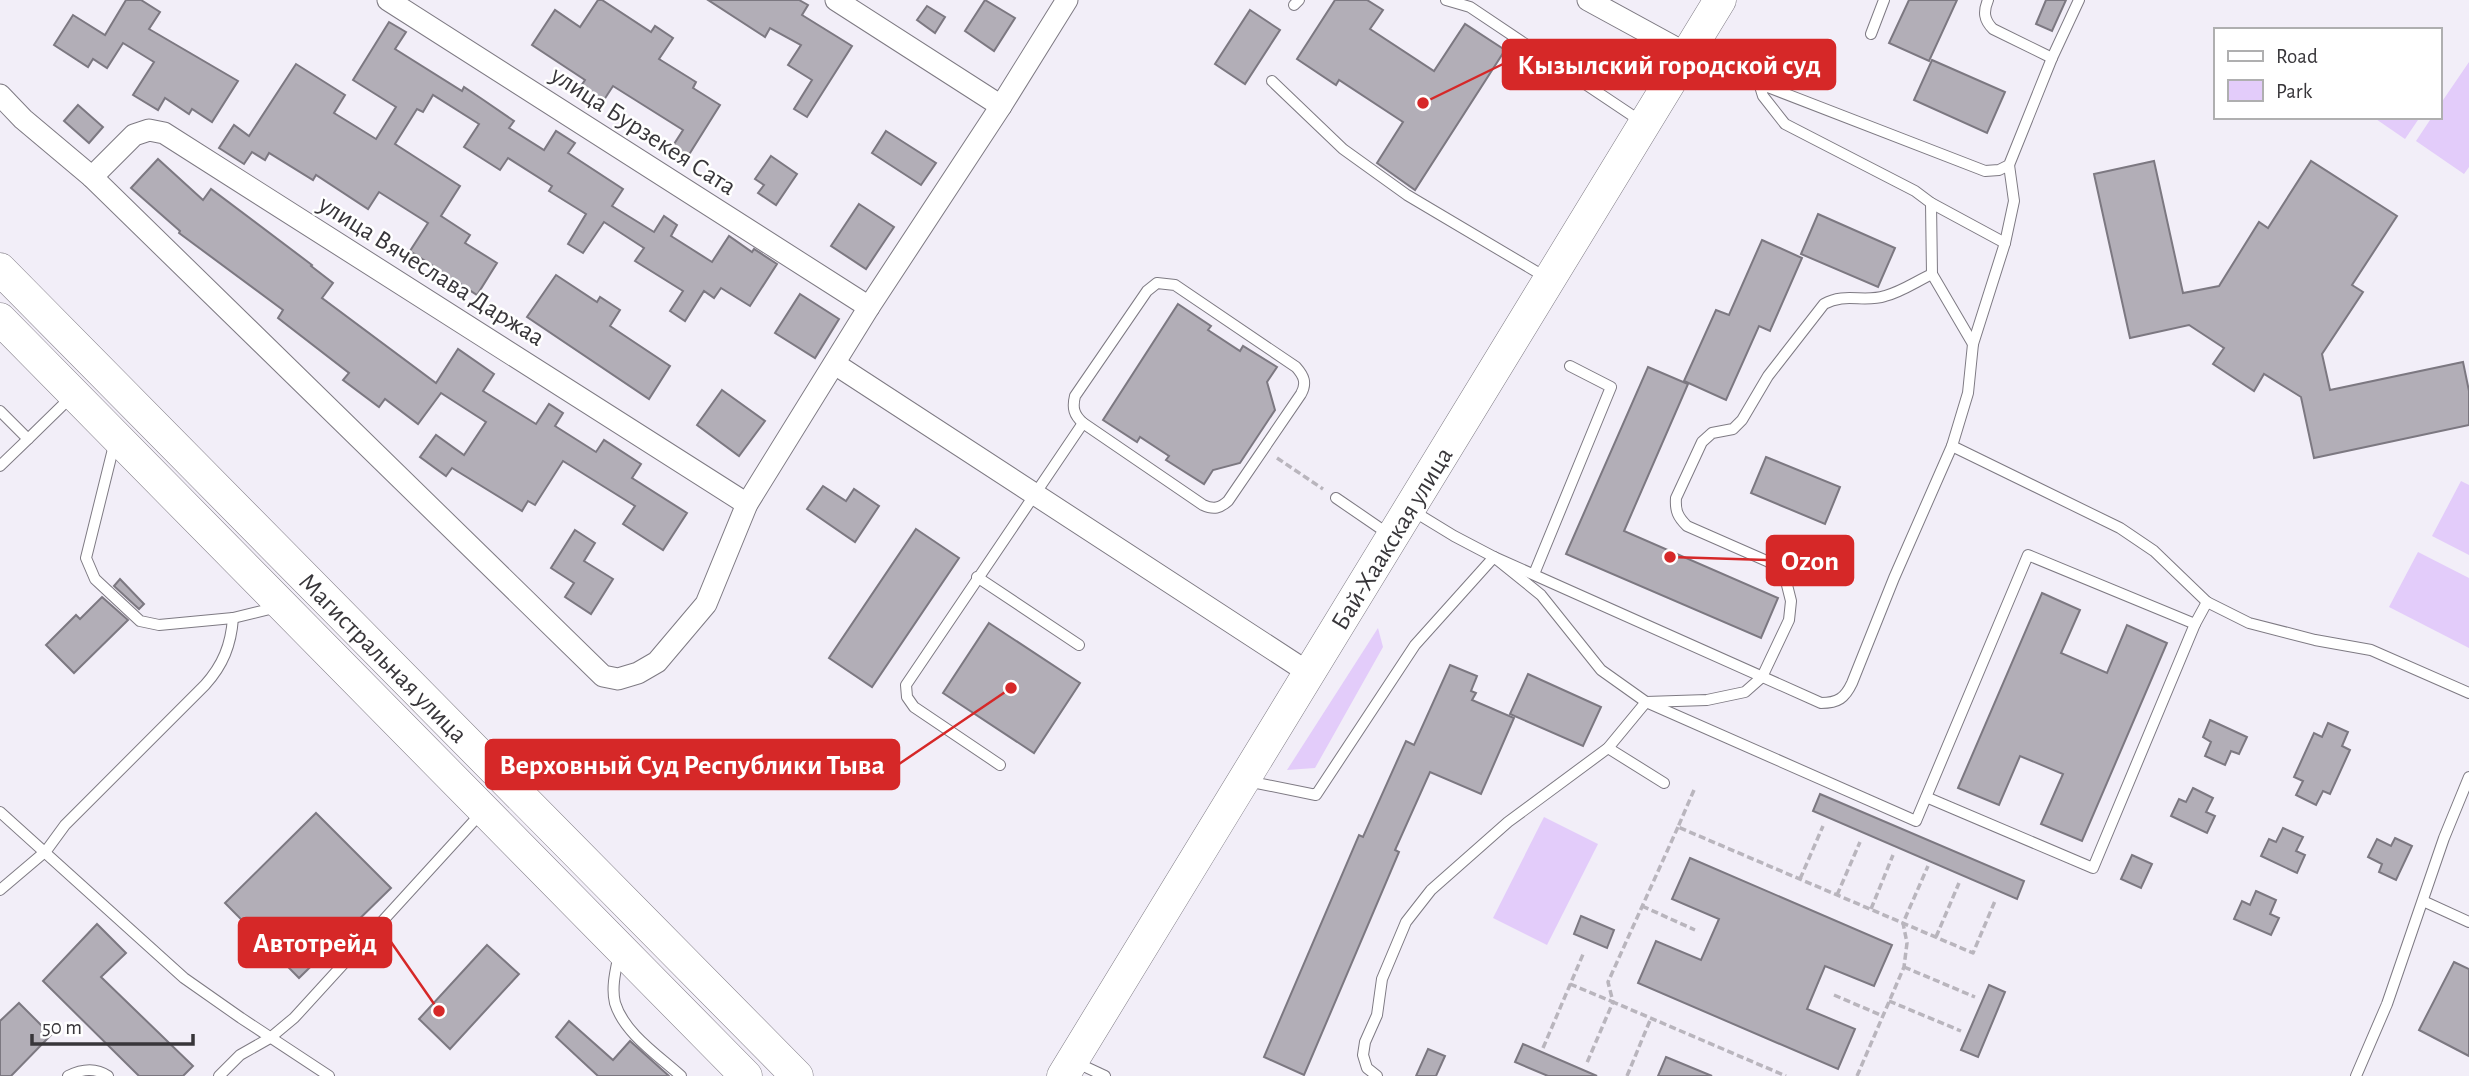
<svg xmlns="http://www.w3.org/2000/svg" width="2469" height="1076" font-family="'Alegreya Sans',sans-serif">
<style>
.green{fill:#e3ccfa}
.building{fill:#b2aeb7;stroke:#7c7881;stroke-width:2}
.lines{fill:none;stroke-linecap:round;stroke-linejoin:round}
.lane-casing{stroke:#7e7a83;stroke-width:12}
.street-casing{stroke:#7e7a83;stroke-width:23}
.secondary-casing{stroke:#7e7a83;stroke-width:33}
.path{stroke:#b9b5bd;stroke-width:3.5;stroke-dasharray:7 3.5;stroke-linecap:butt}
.lane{stroke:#fff;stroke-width:10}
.street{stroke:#fff;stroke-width:21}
.secondary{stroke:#fff;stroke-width:32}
.labels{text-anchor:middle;stroke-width:5;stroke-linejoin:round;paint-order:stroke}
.street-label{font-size:26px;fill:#38363a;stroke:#fff}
.leader{fill:none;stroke:#d62828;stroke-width:2.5}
.callout-dot{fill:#d62828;stroke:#fff;stroke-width:2.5}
.callout{fill:#d62828;stroke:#d62828;stroke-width:2.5}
.callout-label{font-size:28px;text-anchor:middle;font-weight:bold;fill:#fff}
</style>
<rect width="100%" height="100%" fill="#f2eef8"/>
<g class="green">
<polygon points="2469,62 2469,167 2464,174 2416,141 2432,117 2439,117 2439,106"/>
<polygon points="2373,117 2420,117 2405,139"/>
<polygon points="2461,481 2469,485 2469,555 2432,536"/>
<polygon points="2418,552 2469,578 2469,648 2389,607"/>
<polygon points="1378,628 1383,647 1315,768 1287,770"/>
<polygon points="1544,817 1598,844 1547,945 1493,918"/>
</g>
<g class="building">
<polygon points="126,0 141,0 160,12 149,29 238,81 212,122 192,109 189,114 165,98 158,110 133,95 154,62 123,43 107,68 93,59 88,67 54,45 73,15 105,35"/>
<polygon points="598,0 602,0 651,32 655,26 673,38 659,59 696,82 693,88 720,105 685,161 669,152 683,130 613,86 602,103 579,89 585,80 532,45 555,10 580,27"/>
<polygon points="708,0 799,0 808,5 802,15 852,46 807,117 794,109 812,80 788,65 801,45 770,28 765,37"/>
<polygon points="985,0 1015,18 994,51 965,31"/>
<polygon points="1335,0 1367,0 1383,10 1370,29 1434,71 1465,24 1505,50 1415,190 1377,163 1403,122 1339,80 1336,85 1297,59"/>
<polygon points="1909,0 1957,0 1929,61 1889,43"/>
<polygon points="2046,0 2066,0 2052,31 2036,24"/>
<polygon points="927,6 945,17 935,33 917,20"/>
<polygon points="1250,10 1280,30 1245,84 1215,64"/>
<polygon points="389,22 406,32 395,49 462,91 464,87 482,99 514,121 509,128 544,150 556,131 575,143 568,153 623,189 612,206 654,232 664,216 677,225 671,236 712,262 729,236 752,252 754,249 777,264 750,306 721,288 714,298 704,291 685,321 670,311 683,291 635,261 644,248 604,222 583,253 568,244 586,214 549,191 552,186 508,158 500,170 464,147 479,124 433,95 423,112 417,109 395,144 460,186 441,216 470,235 465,243 497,263 477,295 410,251 428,223 379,192 368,209 316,175 313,180 269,153 265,160 252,152 244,164 219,148 234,125 249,136 296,64 345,95 334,113 376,139 396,107 353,80"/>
<polygon points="1932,60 2005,92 1987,133 1914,100"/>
<polygon points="78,105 103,127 89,143 64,121"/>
<polygon points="886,131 936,163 921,185 872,153"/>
<polygon points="771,156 797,174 776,205 758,193 764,185 755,179"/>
<polygon points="158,159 203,200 211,189 312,265 311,266 333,283 322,298 436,383 458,349 494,374 483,391 536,424 549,404 563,413 555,426 596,452 604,440 641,464 632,478 687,513 663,550 623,524 635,506 563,461 535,505 528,501 522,511 452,468 446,476 420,457 436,435 464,455 486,422 441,393 418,424 385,399 379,407 343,380 349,373 278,318 283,310 179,233 180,231 131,188"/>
<polygon points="2154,161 2183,293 2219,286 2259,222 2268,228 2311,161 2397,216 2352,285 2363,292 2322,354 2330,390 2463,362 2469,391 2469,425 2314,458 2301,397 2264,374 2254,391 2213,364 2224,348 2189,325 2130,338 2094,174"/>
<polygon points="859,204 894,227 866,269 831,246"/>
<polygon points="1818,214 1895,248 1878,287 1801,254"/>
<polygon points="1762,240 1802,258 1770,331 1759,326 1726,400 1684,381 1716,310 1729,315"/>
<polygon points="556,275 597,302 600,297 620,310 610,326 670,366 649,399 527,317"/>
<polygon points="800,294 839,319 815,358 775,333"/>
<polygon points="1178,304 1211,326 1208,330 1240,351 1243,346 1277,367 1267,382 1275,410 1240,463 1213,470 1204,484 1166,460 1169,456 1140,437 1137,442 1103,420"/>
<polygon points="1648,367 1688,384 1624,531 1778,598 1761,638 1566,554"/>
<polygon points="722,390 765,421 739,456 697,425"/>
<polygon points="1766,457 1840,487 1825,524 1751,493"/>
<polygon points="823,486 846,501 854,489 879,506 855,542 807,509"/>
<polygon points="916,529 959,558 872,687 829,658"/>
<polygon points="575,530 595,543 584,561 613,579 591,614 565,597 574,583 551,568"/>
<polygon points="120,579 144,604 139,609 114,586"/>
<polygon points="2042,593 2080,610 2061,653 2107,673 2127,625 2167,643 2082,841 2041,824 2063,774 2020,756 1999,805 1958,788"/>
<polygon points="102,597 128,620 74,673 46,645 76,615 80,619"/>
<polygon points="989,623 1080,683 1034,753 943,693"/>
<polygon points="1450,665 1477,676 1471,691 1476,693 1472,700 1514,718 1481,794 1430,772 1395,850 1399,852 1304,1075 1264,1057 1359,835 1363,837 1406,741 1414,745"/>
<polygon points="1528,674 1601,707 1583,746 1510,714"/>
<polygon points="2210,720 2247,737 2239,754 2231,751 2225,765 2205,756 2211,742 2203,737"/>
<polygon points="2328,723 2348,732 2342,746 2350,750 2330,794 2323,791 2316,805 2296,795 2303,781 2294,777 2314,733 2322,737"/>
<polygon points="2193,788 2213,798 2206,812 2215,816 2207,833 2171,816 2179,799 2186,802"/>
<polygon points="1820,794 2024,881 2017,899 1813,811"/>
<polygon points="316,813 391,888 299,978 225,903"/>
<polygon points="2283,828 2303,837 2296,851 2305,855 2297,873 2261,856 2269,839 2276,842"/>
<polygon points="2395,838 2412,846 2396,880 2379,872 2382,864 2368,857 2377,839 2391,846"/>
<polygon points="2132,855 2152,864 2141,888 2121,879"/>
<polygon points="1690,858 1892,945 1874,986 1825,966 1807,1009 1855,1029 1838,1069 1638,983 1656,941 1701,960 1719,919 1672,899"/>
<polygon points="2256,891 2276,900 2270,914 2279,918 2271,935 2234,919 2242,901 2250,905"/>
<polygon points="1581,916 1614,930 1607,948 1574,934"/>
<polygon points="97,924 126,953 101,977 193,1066 183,1076 139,1076 43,981"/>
<polygon points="487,945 519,974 450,1049 419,1019"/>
<polygon points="2454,962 2469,969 2469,1056 2419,1030"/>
<polygon points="1989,985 2005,992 1978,1057 1961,1050"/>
<polygon points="19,1003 51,1035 11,1076 0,1076 0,1021"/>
<polygon points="569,1021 613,1060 630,1041 669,1076 598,1076 556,1037"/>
<polygon points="1523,1044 1597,1076 1548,1076 1515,1062"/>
<polygon points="1428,1049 1445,1056 1436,1076 1416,1076"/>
<polygon points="1666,1057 1712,1076 1658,1076"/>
</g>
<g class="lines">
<g class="lane-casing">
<g id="lane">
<polyline points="1446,0 1470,7 1642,122"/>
<path d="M1988,0C1983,12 1984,20 1993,29L2052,58"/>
<polyline points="1294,5 1299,0"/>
<polyline points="1871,34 1884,0"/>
<polyline points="1690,55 1714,69 1729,72 1985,171 1999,170 2009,165 2052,58 2079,0"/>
<polyline points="1272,81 1343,149 1407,195 1547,278"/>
<polyline points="1759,83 1763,96 1785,124 1915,191 1931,203 2005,243"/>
<polyline points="1931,203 1932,274 1973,344"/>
<path d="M1157,283L1175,285L1296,367C1304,376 1307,383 1301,394L1228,501C1220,508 1214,510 1203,505L1083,423C1074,415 1072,408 1075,396L1147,291Z"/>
<polyline points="0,411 28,439 0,466"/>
<polyline points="28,439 71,397"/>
<polyline points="115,441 86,558 95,579 140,621 159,625 233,618 278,607"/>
<polyline points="1952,446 2120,528 2154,551 2207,602 2249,623 2315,640 2371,650 2469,693"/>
<polyline points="1336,498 1390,535"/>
<path d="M1413,511L1454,536L1494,557L1821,703C1838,703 1845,698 1852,683L1894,578L1952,446L1968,393L1973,344L2005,243L2014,201L2009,165"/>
<polyline points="1534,574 1611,387 1570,366"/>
<polyline points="977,577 1079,645"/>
<polyline points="2195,624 2207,602"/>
<polyline points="1608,748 1664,783"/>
<polyline points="1000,765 914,707 907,697 906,685 1083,423"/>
<path d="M1247,781L1316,795L1415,645L1494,557L1541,595L1601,670L1646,702L1707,700L1745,692L1762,677L1789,620L1791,601L1786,581L1769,562L1687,526C1678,517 1675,511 1676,498L1702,442L1712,433L1733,429L1742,420L1768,376L1824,304C1845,292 1864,303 1885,296C1901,292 1917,281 1932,274"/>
<polyline points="0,812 184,978 241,1018 329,1076"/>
<path d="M0,890L46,851L65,825L205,685C223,665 231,645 233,618"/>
<polyline points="2423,901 2469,922"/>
<path d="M619,954C616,969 611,987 615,1003C624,1033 659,1056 681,1076"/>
<polyline points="1075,1062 1105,1076"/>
<path d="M68,1076C82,1069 95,1067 108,1076"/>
<polyline points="219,1076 240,1055 270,1038 294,1018 483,811"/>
<polyline points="1377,1076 1367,1068 1363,1055 1365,1042 1377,1015 1382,979 1406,922 1431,890 1508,822 1608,748 1646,702 1916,821 2028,555 2195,624 2093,868 1926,797"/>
<polyline points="2356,1076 2387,1004 2444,838 2469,777"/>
</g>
</g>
<g class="street-casing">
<g id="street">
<polyline points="388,0 869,307"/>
<polyline points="836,0 1001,106"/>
<polyline points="1588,0 1687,54"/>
<polyline points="0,95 23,119 92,177 603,676 618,679 638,673 657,662 706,604 747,504 869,307 1001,106 1067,0"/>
<polyline points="92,177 134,135 149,130 164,133 747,504"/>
<polyline points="835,364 1309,673"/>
</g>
</g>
<g class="secondary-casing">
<g id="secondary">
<path id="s1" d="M0,269L797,1076"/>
<polyline points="0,319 746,1076"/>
<path id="s2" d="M1063,1076L1720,0"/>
</g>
</g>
<g class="path">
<polyline points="1277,458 1323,489"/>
<polyline points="1694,790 1678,827 1973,953 1995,901"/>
<polyline points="1678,827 1608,982 1613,1002 1786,1076"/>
<polyline points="1800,879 1823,826"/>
<polyline points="1837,895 1860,842"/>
<polyline points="1642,906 1695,930"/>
<polyline points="1871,909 1893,855"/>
<polyline points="1936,937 1959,883"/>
<polyline points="1904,967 1975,997"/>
<polyline points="1570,984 1613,1002 1586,1065"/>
<polyline points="1834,995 1883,1016"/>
<polyline points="1889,1001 1961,1031"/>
<polyline points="1543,1048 1584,952"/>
<polyline points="1627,1076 1651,1018"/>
<polyline points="1857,1076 1904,967 1907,943 1903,923 1928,866"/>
</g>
<use href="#lane" class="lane"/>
<use href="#street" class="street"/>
<use href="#secondary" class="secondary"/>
</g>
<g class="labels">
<g class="street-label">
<text transform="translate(644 130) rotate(33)" y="9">улица Бурзекея Сата</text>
<text transform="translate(432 270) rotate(32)" y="9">улица Вячеслава Даржаа</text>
<text dy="9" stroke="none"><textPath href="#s2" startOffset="630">Бай-Хаакская улица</textPath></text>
<text dy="9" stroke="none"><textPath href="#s1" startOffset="546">Магистральная улица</textPath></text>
</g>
</g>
<path class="leader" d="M1423 103L1503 64M1670 557L1767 560M1011 688L899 764M439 1011L391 942"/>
<g class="callout-dot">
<circle cx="1423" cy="103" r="7"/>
<circle cx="1670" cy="557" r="7"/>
<circle cx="1011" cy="688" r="7"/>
<circle cx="439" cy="1011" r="7"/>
</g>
<g class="callout">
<rect x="1503" y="40" width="332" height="49" rx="7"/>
<rect x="1767" y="536" width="86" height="49" rx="7"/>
<rect x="486" y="740" width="413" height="49" rx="7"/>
<rect x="239" y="918" width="152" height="49" rx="7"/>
</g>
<g class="callout-label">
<text x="1669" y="74">Кызылский городской суд</text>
<text x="1810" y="570">Ozon</text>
<text x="692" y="774">Верховный Суд Республики Тыва</text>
<text x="315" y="952">Автотрейд</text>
</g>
<rect x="2214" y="28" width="228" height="91" fill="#ffffff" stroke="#afafb0" stroke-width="2"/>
<rect x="2228" y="51" width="35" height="10" fill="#ffffff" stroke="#afafb0" stroke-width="2"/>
<text x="2276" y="63" font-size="21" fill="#38363a">Road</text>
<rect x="2228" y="80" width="35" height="21" fill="#e3ccfa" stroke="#afafb0" stroke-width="2"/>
<text x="2276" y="98" font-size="21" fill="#38363a">Park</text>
<path d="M32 1034v10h161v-10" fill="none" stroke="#38363a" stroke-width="3.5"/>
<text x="42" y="1034" font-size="21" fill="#38363a" stroke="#ffffff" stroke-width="5" paint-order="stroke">50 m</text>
</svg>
